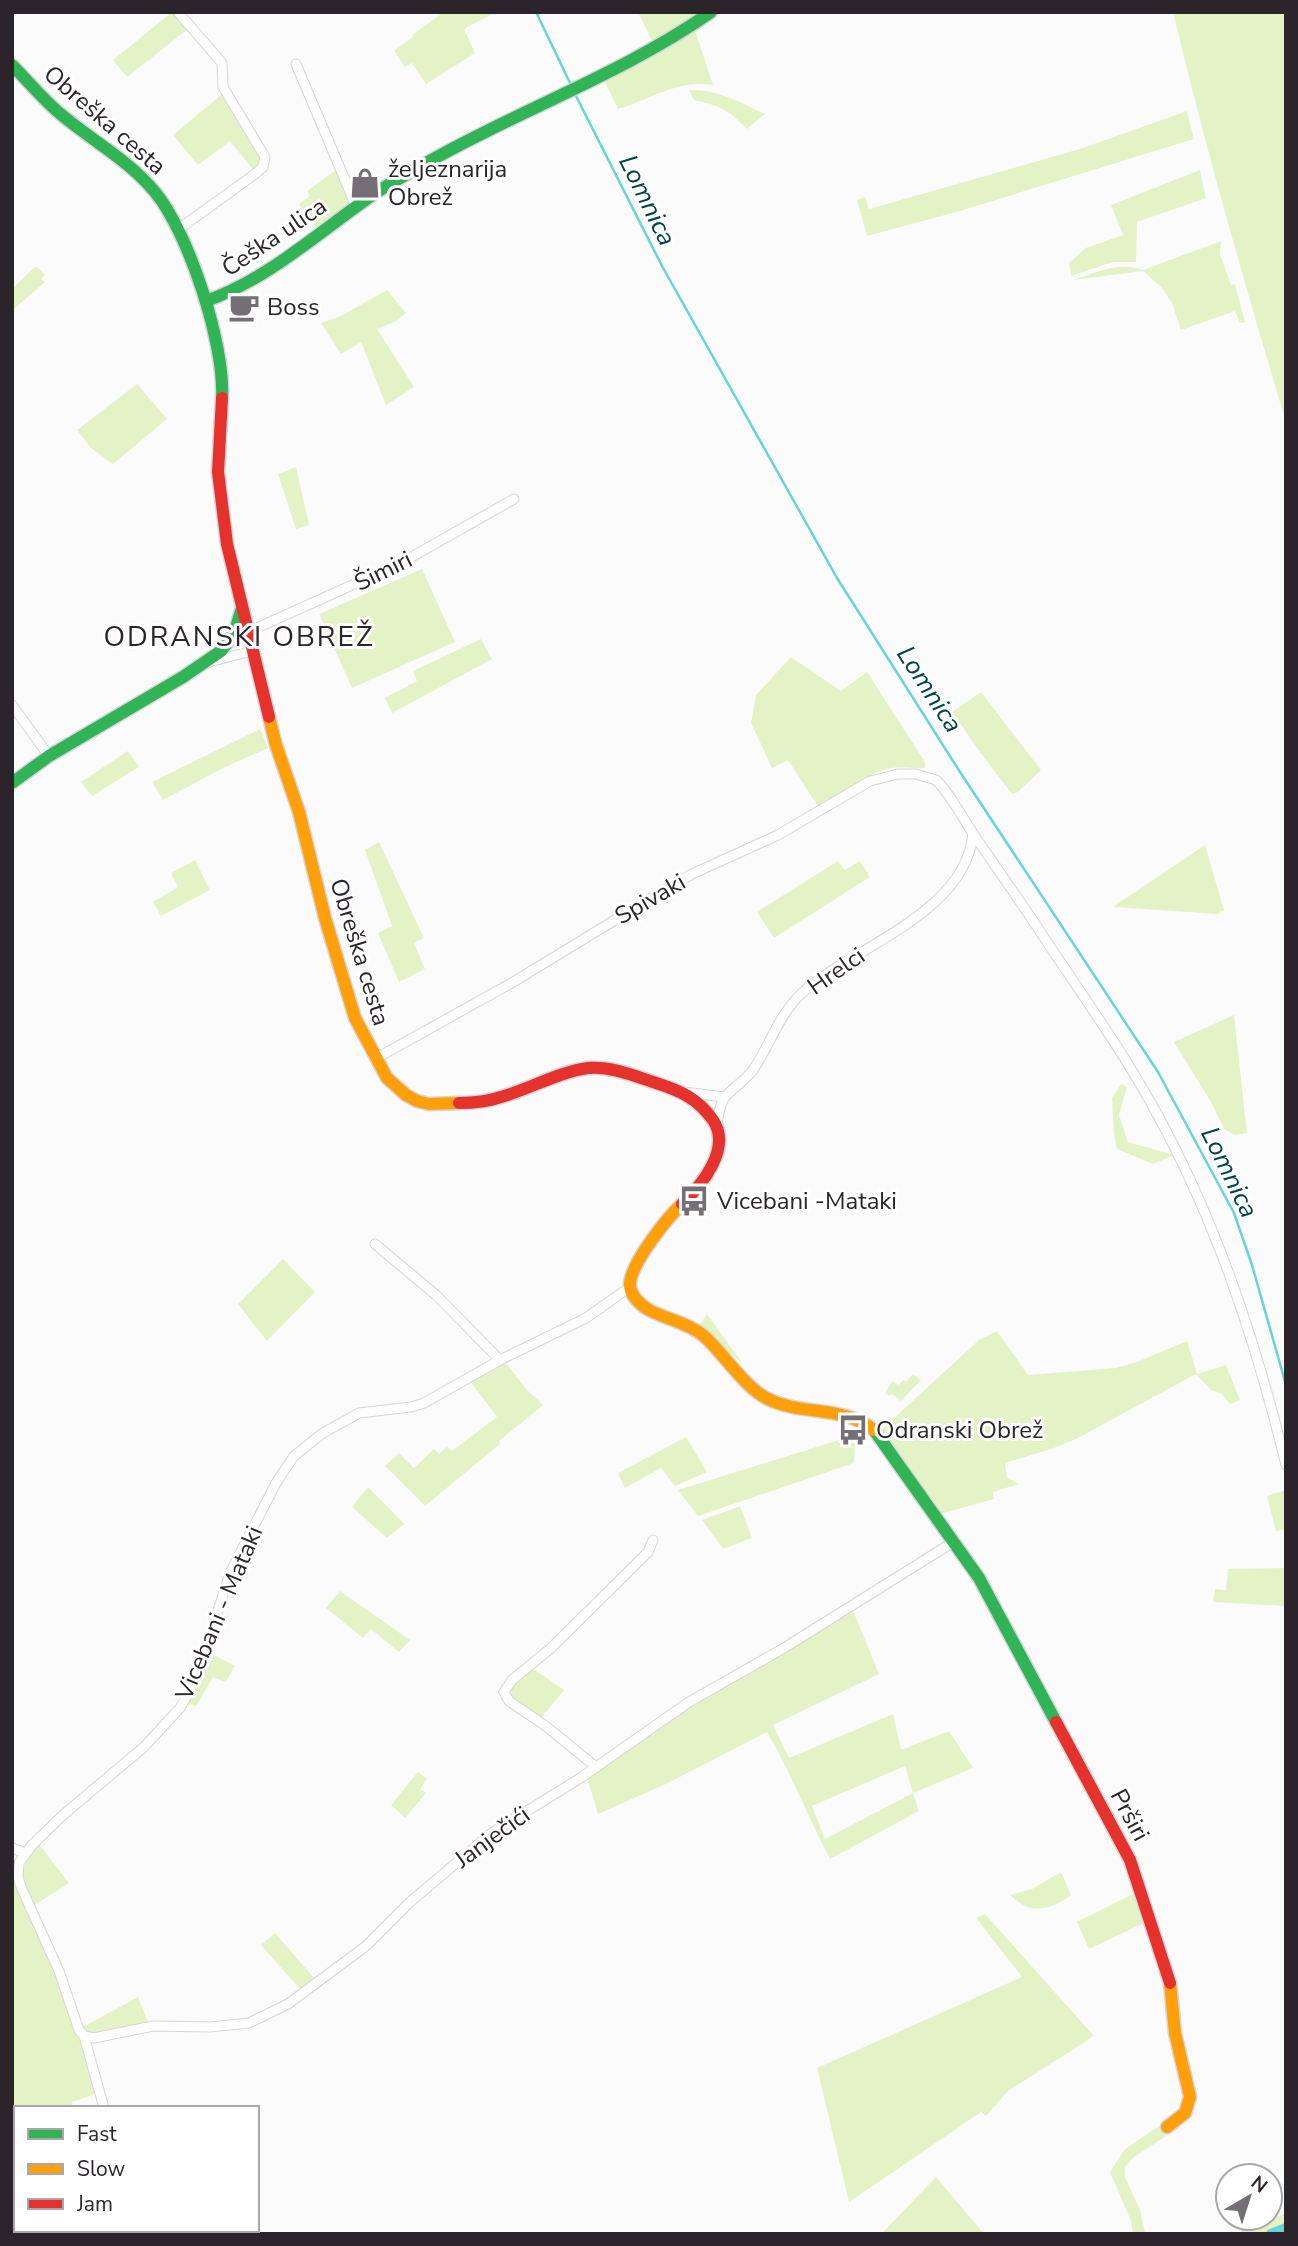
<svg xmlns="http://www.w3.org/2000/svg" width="1298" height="2246" font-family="'Nunito Sans',sans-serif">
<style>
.green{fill:#e4f3c6;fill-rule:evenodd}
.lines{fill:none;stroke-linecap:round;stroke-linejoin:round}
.stream{stroke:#68d3d9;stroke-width:2.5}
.canal{stroke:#68d3d9;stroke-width:10}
.street-casing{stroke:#d9d4d8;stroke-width:11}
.fast-casing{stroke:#d9d4d8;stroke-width:15}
.slow-casing{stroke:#d9d4d8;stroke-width:15}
.jam-casing{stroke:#d9d4d8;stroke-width:15}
.street{stroke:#fffeff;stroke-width:9}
.fast{stroke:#30b455;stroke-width:12}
.slow{stroke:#ff9f0a;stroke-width:12}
.jam{stroke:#e5322d;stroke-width:12}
.labels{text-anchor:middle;stroke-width:6;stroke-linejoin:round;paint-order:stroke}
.street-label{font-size:24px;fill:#2b242a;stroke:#fff}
.poi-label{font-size:24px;fill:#2b242a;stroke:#fff;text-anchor:start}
.water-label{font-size:26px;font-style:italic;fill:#004347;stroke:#fff}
.quarter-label{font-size:28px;letter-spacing:2px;fill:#2b242a;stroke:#fff}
</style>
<rect width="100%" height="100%" fill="#fcfbfc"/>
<g class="green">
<polygon points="172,12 188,29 127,77 113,60"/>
<polygon points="444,12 496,12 464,29 475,53 426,84 412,63 405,67 394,51 413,37 412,35"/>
<polygon points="638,12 699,12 700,13 652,41"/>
<path d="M1173,12H1286V422C1245,286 1206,150 1173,12Z"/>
<path d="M695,30L713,85C677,79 650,100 618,109L603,78Z"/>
<path d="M689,90C717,89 740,102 765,114L747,129C729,110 718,105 694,100Z"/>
<polygon points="222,94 261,157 260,165 254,171 230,141 198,165 173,135"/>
<polygon points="1187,111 1194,139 960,211 867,236 857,200 865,197 869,209 1080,149"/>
<polygon points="337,169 350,203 317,229 299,204 310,196 307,191"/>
<polygon points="1200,170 1206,198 1137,222 1136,262 1113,262 1071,276 1069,263 1086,248 1123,235 1111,205"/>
<path d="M1221,241L1220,254L1231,285L1235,284L1245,322L1240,323L1235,311L1181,330L1172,303L1161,287L1143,271L1073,280C1097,272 1118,261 1143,270Z"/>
<polygon points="36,266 45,275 41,279 45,282 14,309 12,289"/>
<polygon points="387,290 406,313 396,321 377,329 414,387 386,405 361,342 341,354 321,323 341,316"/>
<polygon points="137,384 167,419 113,464 91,448 77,430"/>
<polygon points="296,467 309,525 296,529 278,474"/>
<polygon points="422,569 455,642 352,688 319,614"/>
<polygon points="481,639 492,659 392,713 385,698 417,681 413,671"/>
<path d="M791,657L841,691L867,672L925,762V768C914,769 902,766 892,768C866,772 841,794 819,808L788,760L772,768L751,723L756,695Z"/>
<polygon points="981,692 1041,770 1018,792 1012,794 980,752 952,712"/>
<polygon points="260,729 268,748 223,768 163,800 152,782"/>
<polygon points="128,751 139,767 92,796 81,782"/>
<polygon points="379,842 424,938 414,943 425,969 399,982 378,933 392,926 365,850"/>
<polygon points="1205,845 1224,910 1218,914 1113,907"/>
<polygon points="195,860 210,890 161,916 153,902 178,887 171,873"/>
<polygon points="838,861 845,870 860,861 870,877 774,938 757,912"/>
<polygon points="1234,1015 1247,1133 1235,1135 1224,1129 1211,1102 1174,1042"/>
<polygon points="1121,1084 1127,1087 1119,1115 1128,1142 1174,1155 1153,1164 1117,1149 1114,1135 1112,1098"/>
<polygon points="283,1259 315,1292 267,1341 238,1304"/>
<polygon points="707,1314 743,1364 699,1326"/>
<polygon points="997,1331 1028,1375 1116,1368 1137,1362 1187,1341 1197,1374 1226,1365 1240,1400 1230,1404 1222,1394 1211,1390 1196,1374 1076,1439 1054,1448 1005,1463 1007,1477 1019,1484 993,1492 994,1499 940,1514 881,1430 979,1340"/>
<polygon points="505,1362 527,1390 543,1405 499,1441 500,1444 425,1506 385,1466 399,1453 414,1468 434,1449 439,1454 447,1447 452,1451 497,1417 470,1381"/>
<polygon points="913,1374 921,1380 901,1401 892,1394 889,1396 885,1393 892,1381 899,1385 903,1380 906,1382"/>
<polygon points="855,1435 854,1463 698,1516 678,1490"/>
<polygon points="686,1437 707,1472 675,1486 661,1468 625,1488 618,1473"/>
<polygon points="368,1487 404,1524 387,1538 352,1507"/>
<polygon points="1286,1490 1286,1529 1276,1531 1267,1496"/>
<polygon points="740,1506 752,1538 723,1549 702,1520"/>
<polygon points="1286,1568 1286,1606 1213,1602 1215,1589 1226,1590 1228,1569"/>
<polygon points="340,1591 410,1640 399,1652 371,1629 363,1638 326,1608"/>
<path d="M852,1608L879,1674L773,1725L789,1758L893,1714L901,1750L949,1731L973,1768L913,1793L919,1811L830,1859C808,1817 791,1773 767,1732L668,1783L598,1814L587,1777L661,1724ZM905,1766L913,1793L825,1839L812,1806Z"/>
<polygon points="208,1652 235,1666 226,1682 213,1677 196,1706 186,1704"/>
<polygon points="532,1668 564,1690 541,1718 510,1697 508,1689"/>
<polygon points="418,1772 427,1779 420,1789 426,1793 405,1818 391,1805"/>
<path d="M39,1844L69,1883L33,1906C20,1875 18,1870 39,1844Z"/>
<path d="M1061,1872L1071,1895C1049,1911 1031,1915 1010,1895L1032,1889Z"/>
<polygon points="12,1875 57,1973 98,2093 72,2102 73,2108 16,2108 16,2151 12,2153"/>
<polygon points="1137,1892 1146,1922 1089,1949 1077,1922"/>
<polygon points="985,1914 1094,2036 1008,2091 986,2116 981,2112 849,2202 817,2068 1022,1977 976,1918"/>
<polygon points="275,1933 315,1979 301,1990 261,1945"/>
<polygon points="138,1997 148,2022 97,2033 87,2032 83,2027"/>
<polygon points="1159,2126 1166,2136 1134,2157 1125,2167 1125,2177 1140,2210 1145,2232 1145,2234 1133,2234 1131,2221 1110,2172 1125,2149"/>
<polygon points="936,2177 984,2234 881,2234 888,2227"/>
<polygon points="1286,2213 1286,2234 1239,2234 1242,2231"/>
</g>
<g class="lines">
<g class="stream">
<polyline points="536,12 571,85"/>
<polyline points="575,94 662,266 837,578 960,772 1158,1072 1234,1213 1252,1265 1286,1385"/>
</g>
<polyline class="canal" points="1271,2234 1286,2228"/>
<g class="street-casing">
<g id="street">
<polyline points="178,12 222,63 223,87 265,157 263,167 255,174 179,229"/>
<polyline points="296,64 356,206"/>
<polyline points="248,632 401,563 514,499"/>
<polyline points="209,662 252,651"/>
<polyline points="12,705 49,756"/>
<path d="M375,1059L515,981L664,890L692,874L778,835L870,781L898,774H916L936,780C951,795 961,815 972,832C995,866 1019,899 1041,933C1078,989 1118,1044 1151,1103C1215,1217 1255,1338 1286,1465"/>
<polyline points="684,1092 724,1097"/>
<path d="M717,1126C718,1118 719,1108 723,1100C727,1092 746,1080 753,1070C770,1045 779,1014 802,993C854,946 965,914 973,834"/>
<polyline points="375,1244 436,1295 500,1360"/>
<polyline points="596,1767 547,1727 509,1701 504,1692 512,1680 550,1649 638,1562 648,1552 653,1540"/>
<polyline points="12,1848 25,1853"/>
<polyline points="84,2036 94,2038 153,2026 210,2027 249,2023 288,2004 366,1946 410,1902 493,1832 582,1777 689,1702 784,1648 955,1541"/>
<polyline points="104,2108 84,2036 79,2030 59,1971 21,1887 18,1877 19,1863 32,1845 63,1815 144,1747 180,1708 188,1694 201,1664 230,1573 276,1483 294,1456 323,1433 359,1413 411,1407 424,1403 500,1360 586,1318 630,1287"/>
</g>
</g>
<g class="fast-casing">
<g id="fast">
<path d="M12,65C27,80 41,97 57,111C89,139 128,159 155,192C189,233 225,345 222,398"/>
<path d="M206,301C268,279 318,233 371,196C387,185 404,176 421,166C516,111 621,75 711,12"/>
<polyline points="12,783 49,756 183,677 221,651 234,634 241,611"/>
<polyline points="874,1430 979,1578 1056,1722"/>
</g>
</g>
<g class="slow-casing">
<g id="slow">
<polyline points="269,717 276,745 299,812 325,918 355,1018 387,1078 406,1095 417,1101 429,1104 459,1103"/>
<path d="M682,1204C667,1218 632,1262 630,1283C629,1295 641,1306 651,1311C669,1320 688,1323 704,1336C724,1354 745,1388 768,1399C803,1416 842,1405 874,1430"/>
<polyline points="1167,2127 1185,2113 1190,2097 1175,2033 1170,1983"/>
</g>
</g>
<g class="jam-casing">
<g id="jam">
<polyline points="222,398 218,472 227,544 269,717"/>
<path d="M459,1103C472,1103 489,1101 501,1097C530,1089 558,1072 588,1068C611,1066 635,1076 656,1083C681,1091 697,1098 713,1120C732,1148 702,1185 682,1204"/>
<polyline points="1056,1722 1130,1860 1170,1983"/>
</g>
</g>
<use href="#street" class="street"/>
<use href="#fast" class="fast"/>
<use href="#slow" class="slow"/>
<use href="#jam" class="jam"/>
</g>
<defs>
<g id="shop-bare" transform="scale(2.415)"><path d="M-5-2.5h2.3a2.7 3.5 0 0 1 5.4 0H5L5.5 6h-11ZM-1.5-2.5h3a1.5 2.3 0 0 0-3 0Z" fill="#746f74" stroke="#fff" stroke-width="2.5" paint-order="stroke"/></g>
<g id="cafe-bare" transform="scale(2.415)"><path d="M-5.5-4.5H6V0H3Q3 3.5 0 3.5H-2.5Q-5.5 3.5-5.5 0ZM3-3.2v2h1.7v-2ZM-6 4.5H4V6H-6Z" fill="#746f74" stroke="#fff" stroke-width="2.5" paint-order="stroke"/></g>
<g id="bus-bare" transform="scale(2.415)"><path d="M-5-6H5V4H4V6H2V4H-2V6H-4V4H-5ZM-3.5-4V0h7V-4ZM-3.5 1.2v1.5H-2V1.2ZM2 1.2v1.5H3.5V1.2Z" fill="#746f74" stroke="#fff" stroke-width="2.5" paint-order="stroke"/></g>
</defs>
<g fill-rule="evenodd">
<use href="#shop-bare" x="365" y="183"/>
<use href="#cafe-bare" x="244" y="307"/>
<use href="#bus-bare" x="694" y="1201"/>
<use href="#bus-bare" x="853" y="1430"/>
</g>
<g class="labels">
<g class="street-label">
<text transform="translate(105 120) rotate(41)" y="8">Obreška cesta</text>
<text transform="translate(274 237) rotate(-34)" y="8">Češka ulica</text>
<text transform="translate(383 571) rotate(-26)" y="8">Šimiri</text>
<text transform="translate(650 899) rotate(-30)" y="8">Spivaki</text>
<text transform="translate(360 952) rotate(73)" y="8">Obreška cesta</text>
<text transform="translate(836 971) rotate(-35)" y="8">Hrelci</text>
<text transform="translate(219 1613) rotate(-67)" y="8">Vicebani - Mataki</text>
<text transform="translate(1130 1815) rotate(62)" y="8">Prširi</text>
<text transform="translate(492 1837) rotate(-36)" y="8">Janječići</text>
</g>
<g class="poi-label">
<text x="388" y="177">željeznarija<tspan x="388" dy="28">Obrež</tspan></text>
<text x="267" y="315">Boss</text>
<text x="717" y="1209">Vicebani -Mataki</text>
<text x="876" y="1438">Odranski Obrež</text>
</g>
<g class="water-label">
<text transform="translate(648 200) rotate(64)" y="9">Lomnica</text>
<text transform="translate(930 689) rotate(57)" y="9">Lomnica</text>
<text transform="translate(1230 1172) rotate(64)" y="9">Lomnica</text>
</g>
<g class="quarter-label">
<text x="239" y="646">ODRANSKI OBREŽ</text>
</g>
</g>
<rect width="1298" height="2246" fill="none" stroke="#2b242a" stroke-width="28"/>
<rect x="14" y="2106" width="245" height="126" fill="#ffffff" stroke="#aaa7aa" stroke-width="2"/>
<rect x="28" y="2129" width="35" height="10" fill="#30b455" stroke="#aaa7aa" stroke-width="2"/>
<text x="77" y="2141" font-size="21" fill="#2b242a">Fast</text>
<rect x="28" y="2164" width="35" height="10" fill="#ff9f0a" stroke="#aaa7aa" stroke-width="2"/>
<text x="77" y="2176" font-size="21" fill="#2b242a">Slow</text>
<rect x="28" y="2199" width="35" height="10" fill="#e5322d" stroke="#aaa7aa" stroke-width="2"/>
<text x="77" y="2211" font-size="21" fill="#2b242a">Jam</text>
<g transform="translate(1249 2197) rotate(39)"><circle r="33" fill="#ffffff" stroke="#aaa7aa" stroke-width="2"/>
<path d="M0-5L12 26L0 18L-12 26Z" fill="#746f74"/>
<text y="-10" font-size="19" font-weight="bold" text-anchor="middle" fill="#2b242a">N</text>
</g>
</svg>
